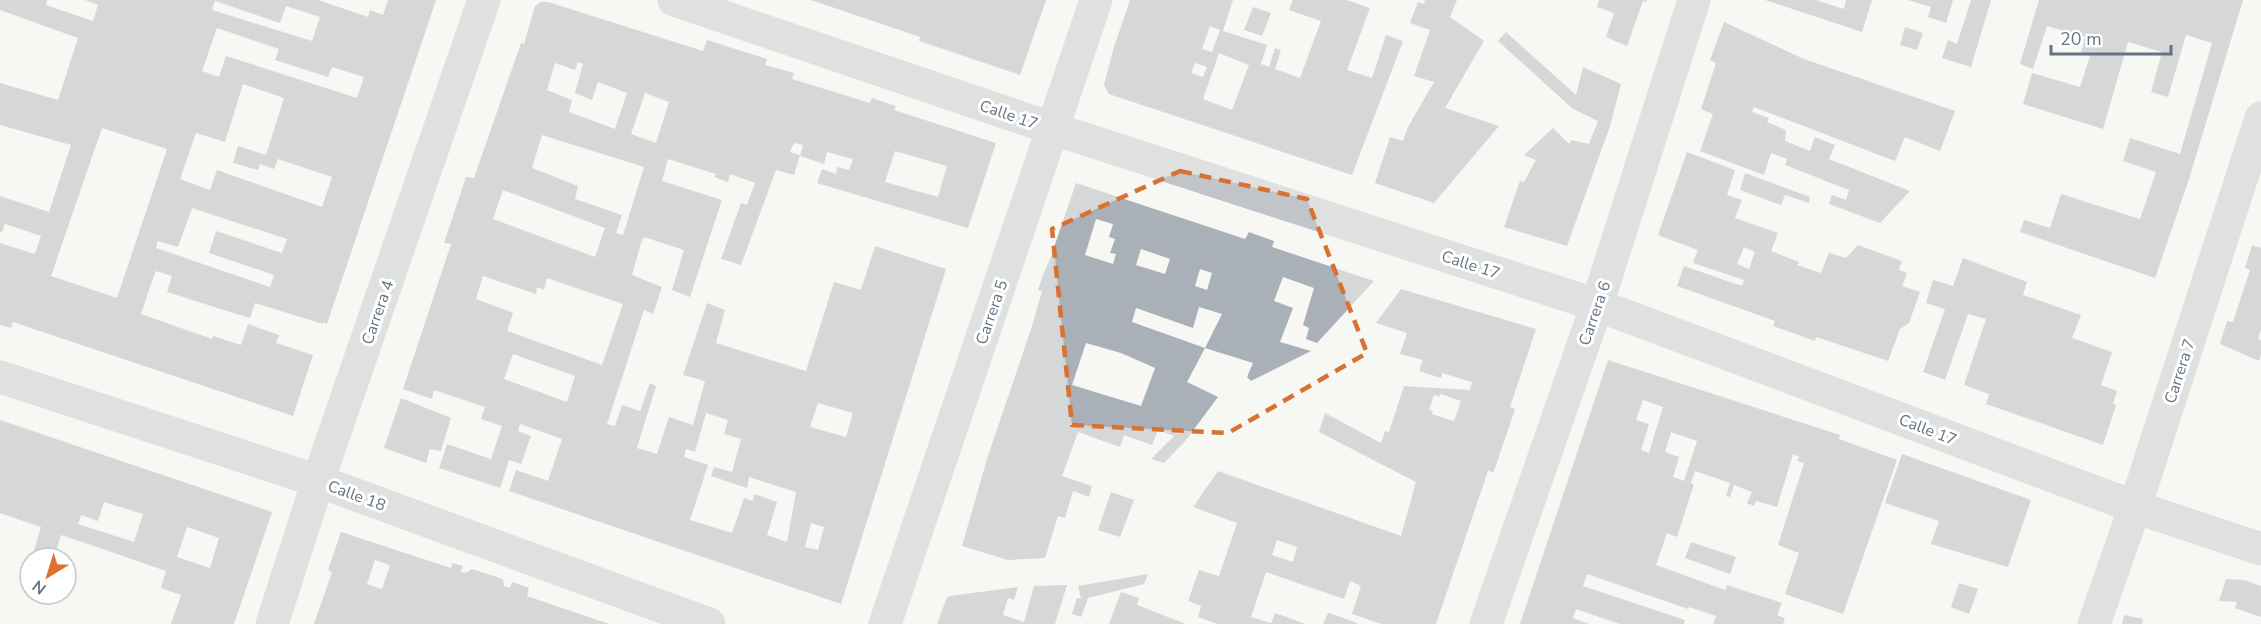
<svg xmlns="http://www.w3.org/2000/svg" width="2261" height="624" font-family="'Nunito Sans',sans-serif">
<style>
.building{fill:#aab0b7;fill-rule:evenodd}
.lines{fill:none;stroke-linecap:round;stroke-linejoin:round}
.minor{stroke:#c1c4c8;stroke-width:33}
.marked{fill:none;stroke:#d77233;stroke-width:4.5;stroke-dasharray:12 8;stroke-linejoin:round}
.labels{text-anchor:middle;stroke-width:6;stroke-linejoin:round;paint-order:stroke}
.street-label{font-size:16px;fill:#677384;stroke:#fff}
</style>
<rect width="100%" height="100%" fill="#f7f7f4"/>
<g class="building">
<path d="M0,0H47L46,5L93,21L98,5L85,0H318L368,17L370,10L383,15L388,0H436L327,324L323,322V324L255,303L250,318L224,310L167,292L172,276L156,271L150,287L141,314L212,339L213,336L241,345L248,324L279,335L276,343L313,355L293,416L13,322L11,328L0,325V243L35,254L41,236L5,224L2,232H0V196L49,212L71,145L0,125V83L58,100L78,38L0,10ZM215,1L280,23L286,6L320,17L312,41L212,10ZM217,28L279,49L275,60L328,77L332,67L364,77L357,98L226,56L219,77L202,71ZM243,84L284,98L266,155L238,146L233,163L258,170L260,164L274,169L278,159L332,177L322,207L217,170L210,190L180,179L196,133L225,142ZM102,128L167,149L117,298L51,276ZM192,208L287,239L282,253L216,231L209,253L274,275L270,287L156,248L158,241L178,247Z"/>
<polygon points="811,0 1046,0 1020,75 919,41 920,37"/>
<path d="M1130,0H1233L1223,31L1267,45L1261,64L1269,67L1275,48L1281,50L1275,69L1300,78L1321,21L1289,10L1293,0H1347L1370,8L1347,70L1372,78L1386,35L1403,41L1352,175L1109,94L1104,85L1114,47ZM1210,26L1220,30L1212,52L1202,49ZM1219,53L1249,65L1232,110L1203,99ZM1195,63L1207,67L1203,77L1191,73Z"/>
<polygon points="1425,0 1457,0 1450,17 1484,41 1445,108 1499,126 1434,203 1375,183 1390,137 1403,141 1408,127 1434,82 1414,76 1430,30 1410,23 1418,2 1424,4"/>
<polygon points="1599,0 1647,0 1646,2 1643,1 1627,46 1606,37 1614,13 1597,7"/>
<polygon points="1765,0 1816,0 1844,9 1846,0 1872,0 1862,32"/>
<polygon points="1908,0 1953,0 1946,23 1928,17 1931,7"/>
<polygon points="1971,0 1991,0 1971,67 1942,58 1948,40 1957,44"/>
<polygon points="2039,0 2243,0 2189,179 2155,278 2020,232 2024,220 2050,228 2061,194 2140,219 2156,172 2123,161 2130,138 2180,154 2212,43 2186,35 2168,97 2151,92 2162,52 2128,42 2103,129 2023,104 2032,73 2080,87 2090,56 2081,53 2085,37 2047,26 2033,69 2020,64"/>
<path d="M541,2H548L703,51L707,40L767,59L765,65L794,73L792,79L870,103L872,98L896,106L894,110L996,143L968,228L817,183L822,169L836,174L837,167L849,170L853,159L827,152L824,164L800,156L803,145L794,143L790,152L800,155L794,175L776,170L741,265L721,259L741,203L747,205L755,183L730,174L728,182L714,177L716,174L668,159L662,181L722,200L690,297L672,290L684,250L644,237L641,243L632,275L662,287L653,314L644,310L607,424L615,426L622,405L640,411L650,383L656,386L637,448L657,454L669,417L693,425L705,381L683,375L707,303L725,310L716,343L806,371L834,282L861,290L875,246L946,269L841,604L509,491L516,470L548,481L562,439L520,424L518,431L531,436L521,464L509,460L500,488L439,468L447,444L491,459L502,426L481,419L485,407L434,390L432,399L403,389L451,244L444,243L466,177L474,178L521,43L524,44L535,6ZM578,62L583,64L575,93L592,100L598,82L627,93L615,129L569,112L572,100L547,90L555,63L575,70ZM645,93L669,102L656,143L631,134ZM542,135L644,167L623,235L616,233L622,215L575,199L578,186L532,168ZM895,151L947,166L938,197L885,182ZM503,190L605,228L595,257L493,219ZM483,276L536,294L537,287L544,290L547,278L623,304L602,365L507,331L513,313L476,299ZM513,354L575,376L567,402L504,379ZM818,403L853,413L846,437L810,427ZM706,413L728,420L724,434L741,439L732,472L714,467L711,476L747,488L749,477L796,492L787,542L767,535L777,502L754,494L753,501L744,498L732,533L690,520L708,465L684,457L686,449L695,452ZM811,523L824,527L818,550L805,547Z"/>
<polygon points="1253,7 1271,13 1262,36 1244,30"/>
<polygon points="1724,22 1804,59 1955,111 1940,151 1905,137 1895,161 1754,107 1752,112 1769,118 1767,122 1786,130 1785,141 1810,151 1815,137 1835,145 1829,159 1910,191 1880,223 1829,204 1832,195 1846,200 1849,190 1785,165 1787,159 1771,153 1764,175 1700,151 1713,114 1701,109 1716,63 1710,60"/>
<polygon points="1905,27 1923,33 1917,50 1900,45"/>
<polygon points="1506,32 1576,95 1583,67 1621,84 1610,126 1567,246 1504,227 1520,181 1524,182 1536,160 1524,155 1553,128 1569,144 1571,140 1589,144 1598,121 1573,109 1498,41"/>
<path d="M1687,152L1735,170L1727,195L1742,200L1735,218L1778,233L1771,251L1799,262L1797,265L1821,273L1829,253L1846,258L1858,245L1902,261L1899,270L1907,273L1902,286L1920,292L1909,323L1900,329L1888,361L1816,337L1815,341L1773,326L1775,321L1677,286L1684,266L1742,286L1744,280L1693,263L1698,250L1658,235ZM1744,247L1755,252L1749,269L1737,264Z"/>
<polygon points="1745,173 1810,197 1809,203 1785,195 1781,205 1740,190"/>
<path d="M1076,183L1245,239L1249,232L1274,241L1272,247L1374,281L1317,343L1306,339L1309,328L1303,325L1314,288L1283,277L1274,301L1293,308L1280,342L1311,351L1251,381L1247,377L1253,363L1205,348L1222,314L1199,307L1193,328L1136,308L1132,322L1205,348L1187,382L1218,397L1186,440L1164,463L1151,459L1174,436L1158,430L1152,445L1124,435L1120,447L1078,432L1062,476L1092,486L1089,497L1073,491L1065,518L1058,516L1045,558L1008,560L962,546L987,459L1032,326L1042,291L1038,290L1043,275L1050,259ZM1096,219L1113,224L1109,237L1115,239L1110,253L1116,254L1113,264L1085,255ZM1141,249L1170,259L1165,274L1136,265ZM1200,269L1212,273L1207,290L1195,286ZM1086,343L1121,353L1155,368L1141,406L1072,385Z"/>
<polygon points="2252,245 2261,248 2261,330 2258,339 2261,340 2261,354 2259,361 2220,344 2227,321 2233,322 2250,270 2245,268"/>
<polygon points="1963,258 2027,282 2023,295 2081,315 2072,338 2112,352 2101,385 2117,391 2113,404 2116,405 2103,445 1986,404 1989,394 1964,385 1986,319 1968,314 1945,380 1923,372 1945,309 1926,303 1933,280 1953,286"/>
<path d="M1401,289L1536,329L1510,407L1515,409L1494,471L1493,473L1488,470L1487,474L1436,624H1381L1352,614L1361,586L1350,581L1344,599L1266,572L1251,617L1271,623L1275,613L1306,624H1217L1198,617L1201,606L1188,601L1199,570L1219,576L1237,523L1193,507L1218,471L1401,536L1416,482L1319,432L1325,413L1381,443L1385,431L1389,432L1404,386L1470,390L1472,382L1442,373L1441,378L1419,371L1423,360L1400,354L1407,333L1376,323ZM1441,394L1461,401L1454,421L1432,414L1433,411L1429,410L1434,395L1439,397ZM1277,540L1297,547L1293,562L1272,555Z"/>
<path d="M1608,360L1840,435L1839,439L1897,460L1843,614L1785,594L1799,553L1778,545L1804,463L1797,461L1799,457L1793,454L1777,507L1756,501L1754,506L1747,503L1752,492L1734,485L1730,497L1726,496L1730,483L1695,471L1691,483L1694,484L1677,537L1667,533L1656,565L1725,590L1727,585L1782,603L1777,615L1785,618L1783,624H1713L1716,616L1689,607L1688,609L1587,574L1583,586L1685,620L1684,624H1620L1576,609L1573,618L1589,624H1520ZM1643,400L1663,407L1649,453L1641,450L1649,424L1636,420ZM1671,432L1697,441L1684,481L1673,477L1679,457L1665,452Z"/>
<polygon points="401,398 451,418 441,451 430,449 426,463 384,448"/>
<path d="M0,420L272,512L234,624H171L181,595L161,588L166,571L94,546L61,535L54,558H32L41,527L0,513ZM104,502L143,514L134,542L78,524L81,515L98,521ZM187,527L219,538L210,568L177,557Z"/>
<polygon points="1902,454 2031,500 2008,567 1931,544 1939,521 1885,503"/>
<polygon points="1111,492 1134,500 1120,537 1098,530"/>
<path d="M341,532L451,568L452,563L463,566L461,572L466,573L472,569L503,579L504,586L510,588L512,582L529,588L527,596L609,624H314L332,572L328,570ZM375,560L390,565L382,589L367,584Z"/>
<polygon points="1691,542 1736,557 1730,574 1685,558"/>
<polygon points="1148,574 1144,584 1088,598 1081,617 1072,614 1077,598 1081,599 1078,586"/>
<polygon points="2226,579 2244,580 2261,586 2261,617 2235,608 2237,602 2219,601"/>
<polygon points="1959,583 1978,589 1969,614 1951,607"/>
<polygon points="1067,585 1055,624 937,624 947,597 950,596 1018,587 1014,600 1008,598 1003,615 1024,622 1034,586"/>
<polygon points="1121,592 1139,598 1137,605 1186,624 1109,624"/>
<polygon points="1328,613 1341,617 1359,624 1323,624"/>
<polygon points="2124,615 2143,619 2142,624 2122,624"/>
</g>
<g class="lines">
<g class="minor">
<polyline points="674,0 1054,129 1597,305 2135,507 2261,549"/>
<polyline points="0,377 318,481 709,624"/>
<polyline points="272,624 318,481 484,0"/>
<polyline points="885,624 1096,0"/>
<polyline points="1486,624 1597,305 1694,0"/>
<polyline points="2094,624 2135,507 2261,118"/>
</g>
</g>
<path d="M0 0H2261V624H0ZM1180,171L1307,199L1367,353L1228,433L1072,425L1052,229Z" fill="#f7f7f4" fill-opacity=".55" fill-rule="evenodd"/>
<path class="marked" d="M1180,171L1307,199L1367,353L1228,433L1072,425L1052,229Z"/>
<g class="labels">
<g class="street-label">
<text transform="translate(1009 114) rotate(19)" y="6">Calle 17</text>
<text transform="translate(1471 264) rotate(18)" y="6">Calle 17</text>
<text transform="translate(377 312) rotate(-71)" y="6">Carrera 4</text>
<text transform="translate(991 312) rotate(-71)" y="6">Carrera 5</text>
<text transform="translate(1594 313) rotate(-71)" y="6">Carrera 6</text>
<text transform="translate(2179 371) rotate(-72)" y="6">Carrera 7</text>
<text transform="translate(1928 429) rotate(21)" y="6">Calle 17</text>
<text transform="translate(357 495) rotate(20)" y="6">Calle 18</text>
</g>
</g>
<g transform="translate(48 576) rotate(218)"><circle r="28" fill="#ffffff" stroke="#c2c7ce" stroke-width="1.5"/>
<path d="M0-4.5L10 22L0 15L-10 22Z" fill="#dd722f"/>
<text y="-9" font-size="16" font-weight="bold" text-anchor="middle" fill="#677384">N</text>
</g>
<path d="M2051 45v9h120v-9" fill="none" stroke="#677384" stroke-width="3"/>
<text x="2060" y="45" font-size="18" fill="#677384" stroke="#ffffff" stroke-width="4.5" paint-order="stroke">20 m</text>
</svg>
